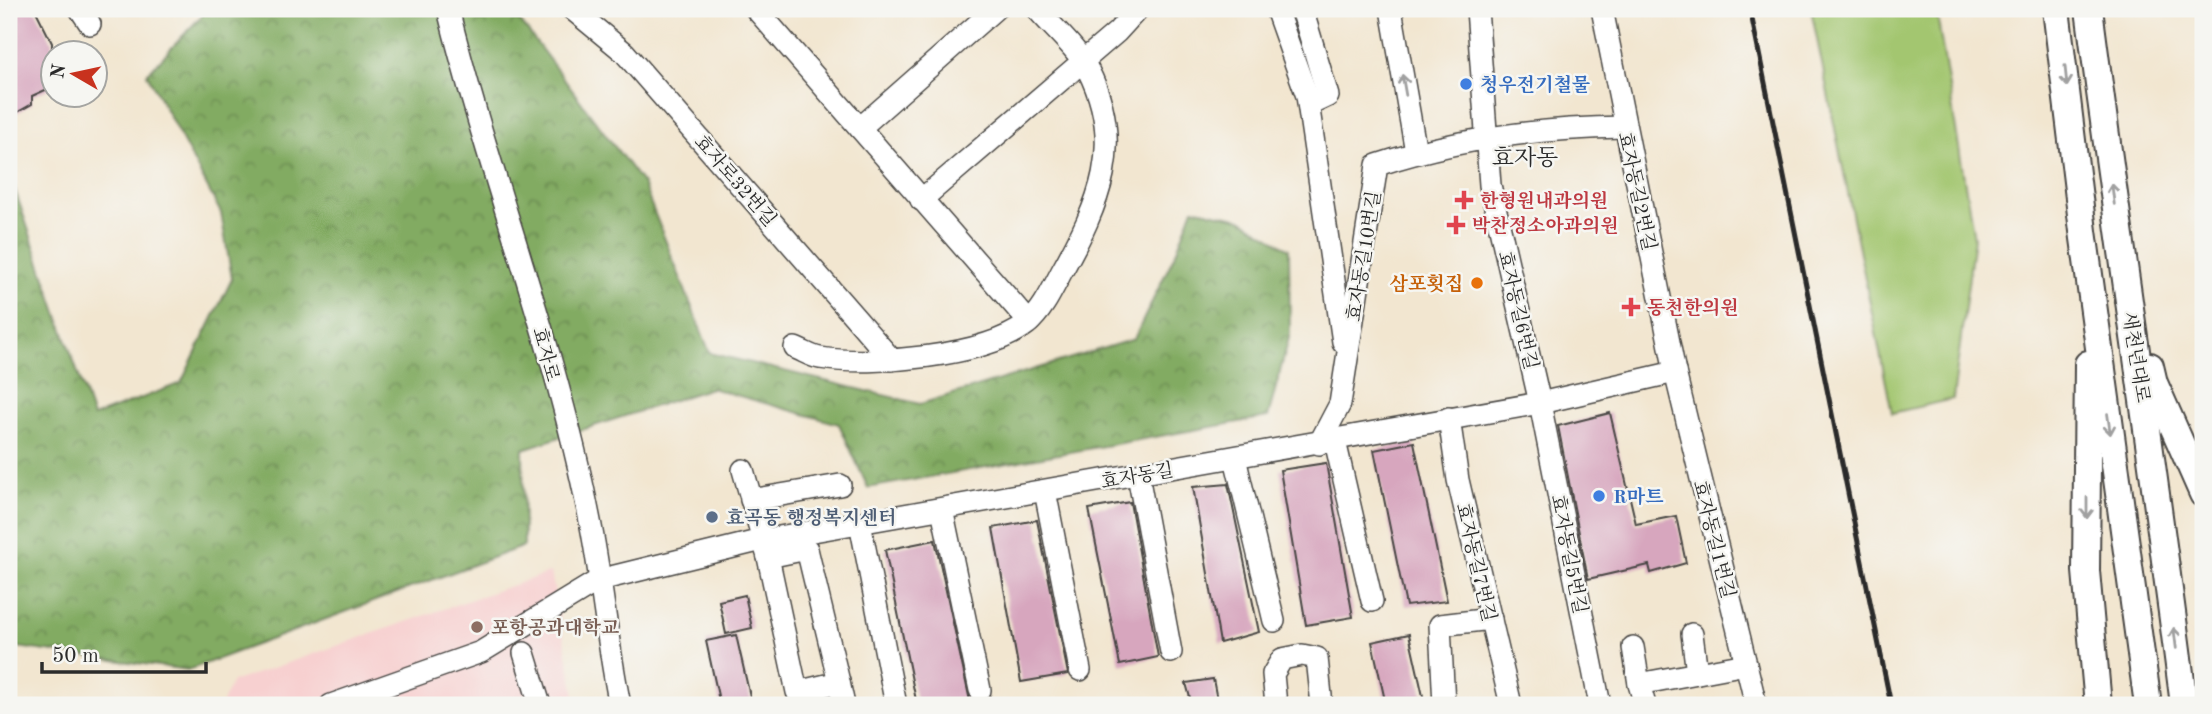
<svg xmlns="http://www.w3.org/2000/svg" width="2212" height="714" font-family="'Old Standard TT','Noto Serif KR',serif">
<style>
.built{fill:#f7d0d0}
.grass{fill:#a3c66f;stroke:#67784d;stroke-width:2}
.forest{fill:url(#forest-crowns);stroke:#566b46;stroke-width:2}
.building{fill:#d7a6be}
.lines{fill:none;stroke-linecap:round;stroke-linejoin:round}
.minor-casing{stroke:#494744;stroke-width:24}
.major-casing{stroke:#494744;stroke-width:30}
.minor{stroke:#fff;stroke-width:21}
.major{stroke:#fff;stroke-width:26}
.rail{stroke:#2b2b2b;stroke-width:5}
.oneway{stroke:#a0a0a0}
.shop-dot{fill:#3f7fe0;stroke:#f6f6f2;stroke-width:2.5}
.health-dot{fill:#e0444e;stroke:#f6f6f2;stroke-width:2.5}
.food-dot{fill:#e8710a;stroke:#f6f6f2;stroke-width:2.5}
.service-dot{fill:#5c6f8a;stroke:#f6f6f2;stroke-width:2.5}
.education-dot{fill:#8d6e63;stroke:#f6f6f2;stroke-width:2.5}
.labels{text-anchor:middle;stroke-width:5;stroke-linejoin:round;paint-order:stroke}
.shop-label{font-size:19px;font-weight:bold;fill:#366cbe;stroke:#f6f6f2;text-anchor:start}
.street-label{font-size:19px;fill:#2b2b2b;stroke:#f6f6f2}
.health-label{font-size:19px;font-weight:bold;fill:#be3a42;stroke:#f6f6f2;text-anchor:start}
.food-label{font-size:19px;font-weight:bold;fill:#c56008;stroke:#f6f6f2;text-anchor:end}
.service-label{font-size:19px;font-weight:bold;fill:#4e5e75;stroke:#f6f6f2;text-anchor:start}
.education-label{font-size:19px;font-weight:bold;fill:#785e54;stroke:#f6f6f2;text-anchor:start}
.quarter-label{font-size:23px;fill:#2b2b2b;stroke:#f6f6f2}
</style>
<defs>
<pattern id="forest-crowns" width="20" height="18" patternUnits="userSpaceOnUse" patternTransform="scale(1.75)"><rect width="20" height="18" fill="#82ab62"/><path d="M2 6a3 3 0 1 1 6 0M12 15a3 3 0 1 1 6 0" fill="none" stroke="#6b8b51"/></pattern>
</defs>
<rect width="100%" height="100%" fill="#f6f6f2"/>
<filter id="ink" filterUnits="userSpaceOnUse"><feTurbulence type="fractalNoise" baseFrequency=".0143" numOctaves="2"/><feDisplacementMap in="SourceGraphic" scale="14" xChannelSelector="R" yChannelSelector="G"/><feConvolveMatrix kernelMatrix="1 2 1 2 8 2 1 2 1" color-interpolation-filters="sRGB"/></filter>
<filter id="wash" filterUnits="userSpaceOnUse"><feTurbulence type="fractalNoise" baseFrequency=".00686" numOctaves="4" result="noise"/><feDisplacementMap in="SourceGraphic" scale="28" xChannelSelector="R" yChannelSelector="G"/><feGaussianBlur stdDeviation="1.57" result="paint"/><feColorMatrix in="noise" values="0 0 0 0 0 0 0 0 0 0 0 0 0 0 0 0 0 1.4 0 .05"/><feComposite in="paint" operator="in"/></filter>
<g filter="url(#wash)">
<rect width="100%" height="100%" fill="#f2e6d0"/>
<polygon class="built" points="551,572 577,705 221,705 232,682"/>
<polygon class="grass" points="1811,9 1936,9 1974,238 1953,399 1892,413"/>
<polygon class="forest" points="208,9 511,9 643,184 710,353 920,404 1134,339 1177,250 1193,208 1241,219 1289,249 1290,334 1268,417 868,488 839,424 711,388 523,449 524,546 188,670 9,646 9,585 13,576 9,565 9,173 93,417 181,383 232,279 221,213 147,74"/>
<g id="blocks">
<g class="building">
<polygon points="9,9 35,9 52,43 52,87 32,96 32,104 9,117"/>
<polygon points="1610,413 1636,524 1676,516 1686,563 1651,573 1649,565 1588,579 1558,426"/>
<polygon points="1414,442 1447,601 1406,606 1374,450"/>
<polygon points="1326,463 1353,617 1306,625 1280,470"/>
<polygon points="1228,484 1259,632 1220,643 1193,487"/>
<polygon points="1130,502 1158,657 1120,665 1089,509"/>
<polygon points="1037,520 1068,674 1021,682 993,528"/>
<polygon points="935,540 970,701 947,705 917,705 885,550"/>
<polygon points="745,595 752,628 726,634 719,601"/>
<polygon points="1409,634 1425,705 1386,705 1372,642"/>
<polygon points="736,635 752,705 720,705 706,641"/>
<polygon points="1213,679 1218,705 1192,705 1186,683"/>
</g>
</g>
</g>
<g filter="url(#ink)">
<use href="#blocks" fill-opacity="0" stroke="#494744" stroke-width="2"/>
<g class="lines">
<g class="minor-casing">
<g id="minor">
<polyline points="80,9 90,24"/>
<path d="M448,9C490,179 555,344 589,516C602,579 607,643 620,705"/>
<polyline points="572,9 624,52 892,360"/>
<polyline points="756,9 1029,322"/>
<polyline points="1276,9 1307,96 1343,342"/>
<polyline points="1302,9 1328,96 1309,105"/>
<polyline points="1391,9 1416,152"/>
<polyline points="1477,9 1490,185 1540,403 1600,705"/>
<polyline points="1602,9 1675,372 1756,705"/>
<polyline points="860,128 995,9"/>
<polyline points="921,200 1117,32 1138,9"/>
<path d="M795,348C803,351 812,357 820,358C873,366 984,357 1027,324C1043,311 1053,288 1062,271C1099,204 1126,145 1088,70C1077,48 1053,28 1037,9"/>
<polyline points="1449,418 1458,480 1511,705"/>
<polyline points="1335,441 1372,601"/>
<path d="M1319,444L1340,404L1377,165C1458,138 1539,128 1625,127"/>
<polyline points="1235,458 1274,621"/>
<polyline points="743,470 768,557 797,692 839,682 844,705"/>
<polyline points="1138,475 1171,652"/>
<polyline points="1045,491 1080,670"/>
<polyline points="751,500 840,485"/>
<polyline points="942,509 980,690"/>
<polyline points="860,523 896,705"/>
<polyline points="768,557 807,549 839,682"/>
<polyline points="1692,634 1697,673"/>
<polyline points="1633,647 1639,684"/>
<polyline points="524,653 540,705"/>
<polyline points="331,705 481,652 599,580 762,540 1540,403 1675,372"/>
<polyline points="1276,705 1273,674 1282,659 1302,655 1317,658 1322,705"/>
<polyline points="1444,705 1440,625 1491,619"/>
<polyline points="1645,705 1639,684 1746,664"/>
</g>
</g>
<g class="major-casing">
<g id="major">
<polyline points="2056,9 2083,231 2148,705"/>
<path d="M2089,9C2119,241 2155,473 2184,705"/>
<polyline points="2088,364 2086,571 2098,705"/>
<polyline points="2150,366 2154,383 2203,494"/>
</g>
</g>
<use href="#minor" class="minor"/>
<use href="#major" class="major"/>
<polyline class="rail" points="1750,9 1891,705"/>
</g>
<defs><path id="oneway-shaft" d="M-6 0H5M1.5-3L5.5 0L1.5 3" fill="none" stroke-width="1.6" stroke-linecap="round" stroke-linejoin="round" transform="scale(1.75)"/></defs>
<g class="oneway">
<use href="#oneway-shaft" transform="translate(2066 76) rotate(84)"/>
<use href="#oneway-shaft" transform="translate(1404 85) rotate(-100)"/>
<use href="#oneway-shaft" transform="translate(2113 194) rotate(-97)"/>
<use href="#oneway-shaft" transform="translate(2109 424) rotate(82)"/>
<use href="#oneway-shaft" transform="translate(2087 508) rotate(90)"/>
<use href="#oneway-shaft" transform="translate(2175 638) rotate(-97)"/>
</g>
</g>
<g class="shop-dot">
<circle cx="1466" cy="84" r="7"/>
<circle cx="1599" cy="496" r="7"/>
</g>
<g class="health-dot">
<path d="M1460.5 189.5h7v7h7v7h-7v7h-7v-7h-7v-7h7z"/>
<path d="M1452.5 214.5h7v7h7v7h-7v7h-7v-7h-7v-7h7z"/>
<path d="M1627.5 296.5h7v7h7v7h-7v7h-7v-7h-7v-7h7z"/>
</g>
<circle class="food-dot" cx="1477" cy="283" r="7"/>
<circle class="service-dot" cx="712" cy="517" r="7"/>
<circle class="education-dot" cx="477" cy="627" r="7"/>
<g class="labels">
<g class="shop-label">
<text x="1480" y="91">청우전기철물</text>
<text x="1613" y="503">R마트</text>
</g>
<g class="street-label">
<text transform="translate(736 180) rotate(49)" y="7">효자로32번길</text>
<text transform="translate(1638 191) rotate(78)" y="7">효자동길2번길</text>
<text transform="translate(1363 256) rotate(-81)" y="7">효자동길10번길</text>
<text transform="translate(1519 310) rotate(77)" y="7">효자동길6번길</text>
<text transform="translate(547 354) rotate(75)" y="7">효자로</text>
<text transform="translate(2137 357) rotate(81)" y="7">새천년대로</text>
<text transform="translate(1137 475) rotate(-10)" y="7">효자동길</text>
<text transform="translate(1715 539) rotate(76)" y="7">효자동길1번길</text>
<text transform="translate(1570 554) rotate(79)" y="7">효자동길5번길</text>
<text transform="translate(1477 562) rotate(77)" y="7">효자동길7번길</text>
</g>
<g class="health-label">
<text x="1480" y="207">한형원내과의원</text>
<text x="1472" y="232">박찬정소아과의원</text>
<text x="1647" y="314">동천한의원</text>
</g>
<g class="food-label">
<text x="1463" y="290">삼포횟집</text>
</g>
<g class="service-label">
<text x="726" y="524">효곡동 행정복지센터</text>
</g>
<g class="education-label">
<text x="491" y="634">포항공과대학교</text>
</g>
<g class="quarter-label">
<text x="1525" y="165">효자동</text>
</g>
</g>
<rect width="2212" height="714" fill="none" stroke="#f6f6f2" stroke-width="35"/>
<g transform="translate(74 74) rotate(279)"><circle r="33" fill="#f6f6f2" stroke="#a5a5a2" stroke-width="2"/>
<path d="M0-5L12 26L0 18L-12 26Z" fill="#c8321e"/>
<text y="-10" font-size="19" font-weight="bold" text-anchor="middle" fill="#2b2b2b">N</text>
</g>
<path d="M42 662v10h164v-10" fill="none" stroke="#2b2b2b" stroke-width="3.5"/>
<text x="52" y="662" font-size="21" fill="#2b2b2b" stroke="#f6f6f2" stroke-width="5" paint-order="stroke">50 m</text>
</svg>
